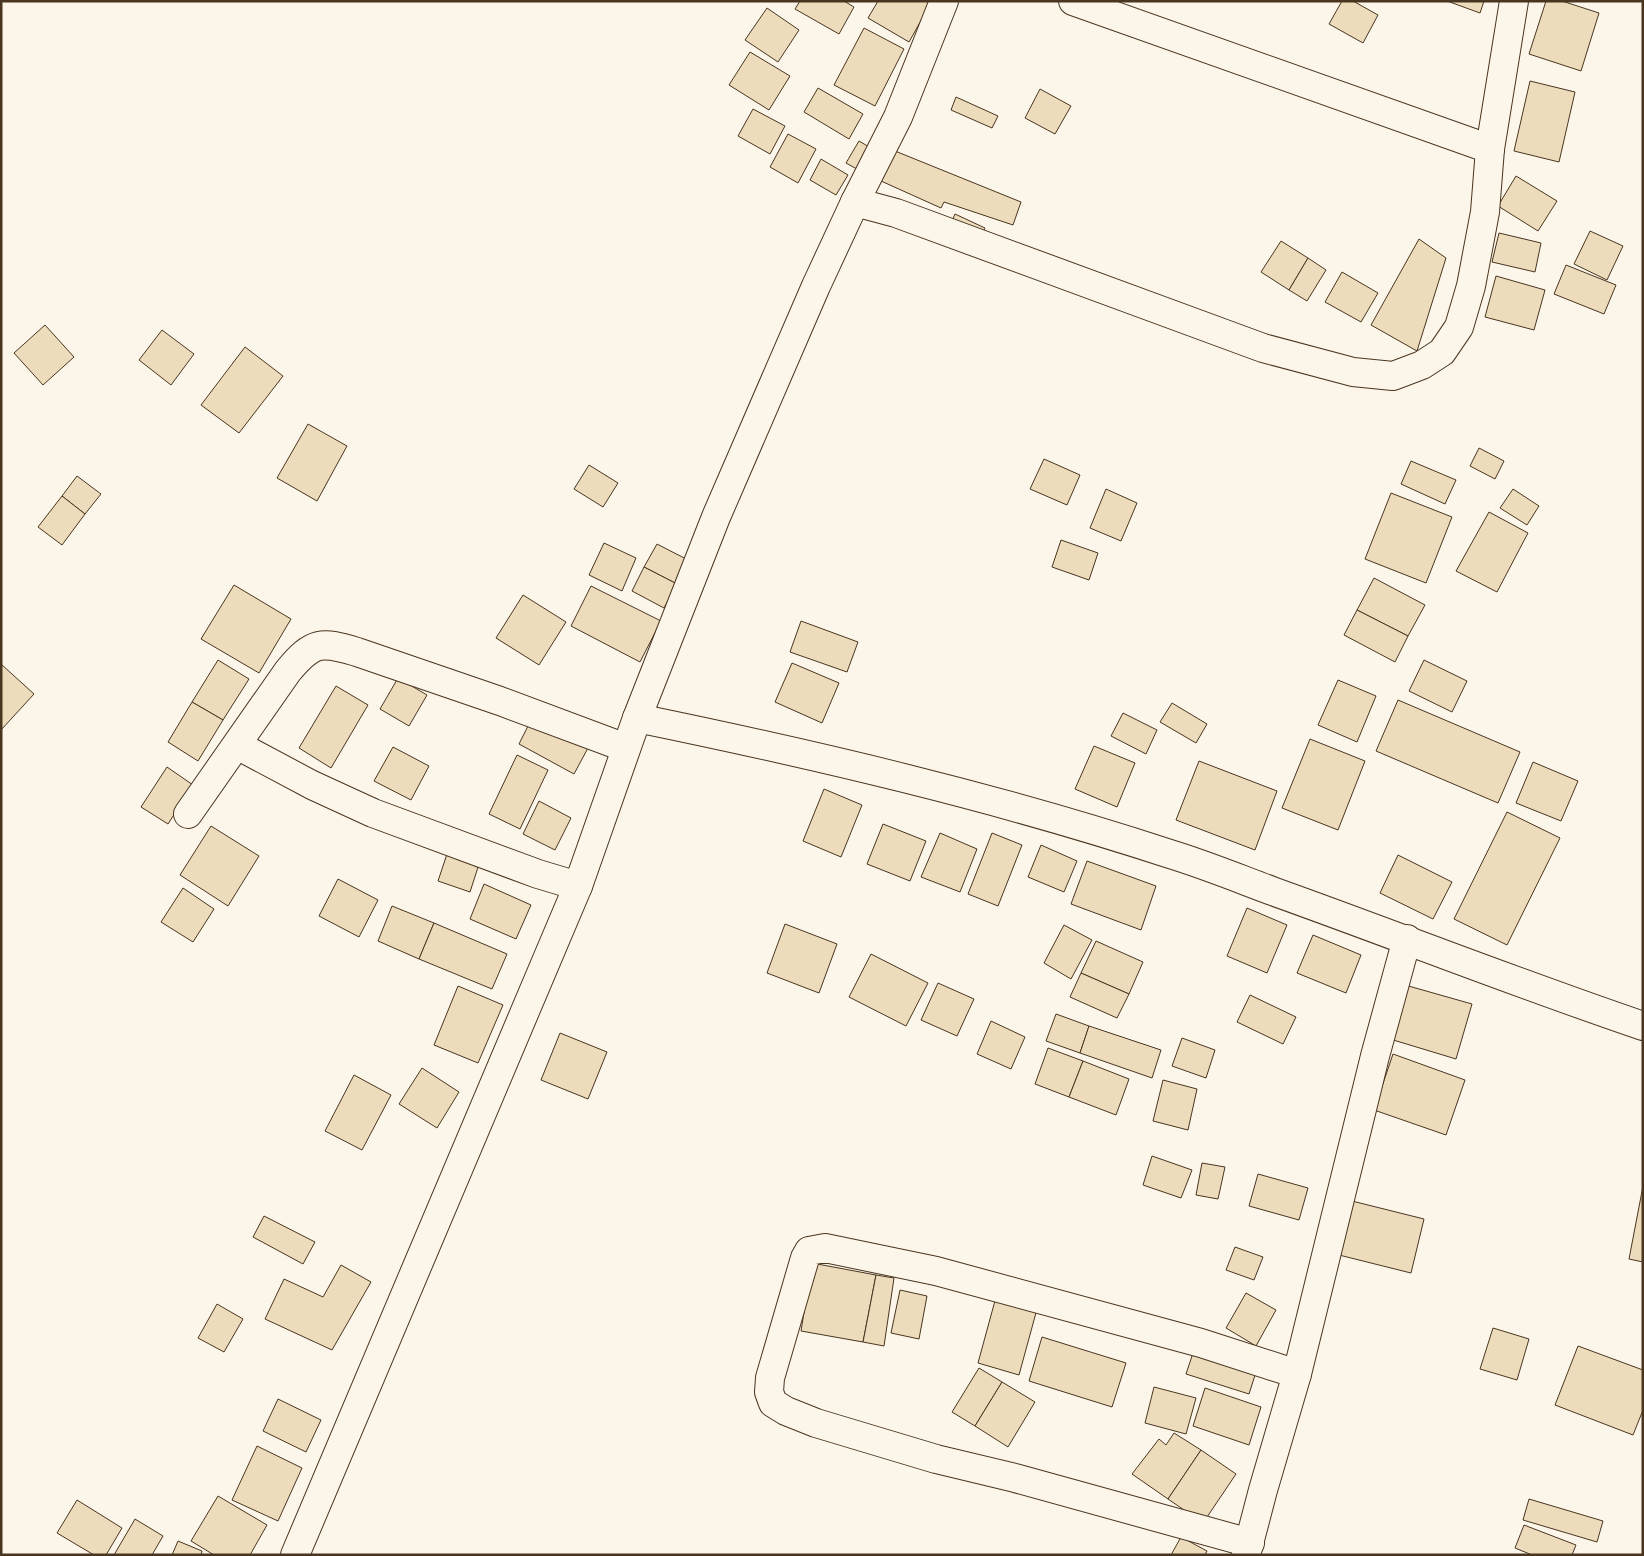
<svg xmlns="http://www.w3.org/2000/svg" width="1644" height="1556" font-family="'DM Sans',sans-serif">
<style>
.building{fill:#ecdcbc;stroke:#4a3520}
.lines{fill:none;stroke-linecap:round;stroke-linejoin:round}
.minor-casing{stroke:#4a3520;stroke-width:30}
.minor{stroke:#fbf6e9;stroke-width:28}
</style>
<rect width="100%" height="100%" fill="#fbf6e9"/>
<g class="building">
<polygon points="800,1 844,1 854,7 839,34 795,9"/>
<polygon points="878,1 932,1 909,42 868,18"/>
<polygon points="1342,1 1353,1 1378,15 1363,43 1329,24"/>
<polygon points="1447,1 1484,1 1480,13"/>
<polygon points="1546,1 1562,1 1599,13 1581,71 1529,54"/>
<polygon points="767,8 799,30 778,62 745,40"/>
<polygon points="864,28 904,49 875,106 834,85"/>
<polygon points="750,52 790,76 769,110 729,85"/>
<polygon points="1530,81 1575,92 1559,162 1514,151"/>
<polygon points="818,88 863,114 849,139 804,112"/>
<polygon points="1040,89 1071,106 1055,134 1025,118"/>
<polygon points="956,97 998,116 992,128 951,110"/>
<polygon points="753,109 785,126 770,154 738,136"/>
<polygon points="788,134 816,149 798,183 770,167"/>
<polygon points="859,141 876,151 864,173 846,163"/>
<polygon points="895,151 1021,202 1013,225 944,202 941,208 881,181"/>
<polygon points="821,159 848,175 836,195 810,180"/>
<polygon points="1516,176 1557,201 1538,231 1498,206"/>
<polygon points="955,214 985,228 980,239 950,225"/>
<polygon points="1590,231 1623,246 1607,280 1574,264"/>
<polygon points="1499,233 1541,243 1535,272 1492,262"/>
<polygon points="1419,239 1446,258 1417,351 1371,325"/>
<polygon points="1281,241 1308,258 1289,290 1261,272"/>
<polygon points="1308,258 1326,270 1307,301 1289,290"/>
<polygon points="1566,265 1616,285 1604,314 1554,294"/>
<polygon points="1342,272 1378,293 1361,322 1325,302"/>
<polygon points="1496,276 1545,290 1534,330 1485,317"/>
<polygon points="45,325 74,357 43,385 14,353"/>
<polygon points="162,330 194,354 171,385 139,360"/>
<polygon points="245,347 283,376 239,433 201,405"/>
<polygon points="308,424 347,446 317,501 277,478"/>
<polygon points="1479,448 1504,461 1495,479 1470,466"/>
<polygon points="1044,459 1080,475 1067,505 1030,489"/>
<polygon points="1411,461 1456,480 1445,504 1401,484"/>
<polygon points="589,465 618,483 603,507 574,489"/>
<polygon points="77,476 101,494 85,514 62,496"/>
<polygon points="1106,489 1137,503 1121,541 1090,528"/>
<polygon points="1513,489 1539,506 1527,525 1500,508"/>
<polygon points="1391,493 1452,517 1426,583 1365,559"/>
<polygon points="62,496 85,514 62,545 38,527"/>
<polygon points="1489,512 1528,533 1497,592 1456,571"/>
<polygon points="1061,540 1098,553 1089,580 1052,567"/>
<polygon points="604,543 636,558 622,591 589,575"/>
<polygon points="657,544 690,561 677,584 644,567"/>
<polygon points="644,567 677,584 664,608 632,591"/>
<polygon points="1374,578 1425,605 1408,636 1357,610"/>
<polygon points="234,585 291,619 259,673 201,639"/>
<polygon points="591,586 661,621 640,662 571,626"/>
<polygon points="523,595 566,622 539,665 496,638"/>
<polygon points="1357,610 1408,636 1395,662 1344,635"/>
<polygon points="801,621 858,642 847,672 790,652"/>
<polygon points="218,660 249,679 223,720 192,702"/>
<polygon points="1424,660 1467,681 1452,712 1409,691"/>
<polygon points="792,663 839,683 822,723 775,702"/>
<polygon points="1,664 34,694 1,730"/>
<polygon points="398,678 427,695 409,726 380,709"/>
<polygon points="1338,680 1376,696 1357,742 1318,725"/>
<polygon points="336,686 368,705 331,768 299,748"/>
<polygon points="1398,700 1520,752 1498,803 1376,751"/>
<polygon points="192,702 223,720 198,761 168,742"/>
<polygon points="1172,703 1207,724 1196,743 1160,722"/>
<polygon points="1123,713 1157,730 1146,754 1111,736"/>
<polygon points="532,718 588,748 574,774 519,744"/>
<polygon points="1310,739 1365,761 1338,830 1282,808"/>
<polygon points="1094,746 1135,763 1117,807 1075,789"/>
<polygon points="393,747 429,766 411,800 374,781"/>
<polygon points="517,755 548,770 520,829 489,814"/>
<polygon points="1199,761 1277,791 1255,850 1176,820"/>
<polygon points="1533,762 1578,781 1561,821 1516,803"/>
<polygon points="167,767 193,785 168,824 141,807"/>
<polygon points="824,789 862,805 841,857 803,841"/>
<polygon points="539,801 571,818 555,850 523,834"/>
<polygon points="1507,812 1560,838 1507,945 1454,919"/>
<polygon points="883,824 926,841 910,881 867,864"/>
<polygon points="211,826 259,856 228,906 180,875"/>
<polygon points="940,833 977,849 960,892 921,877"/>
<polygon points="992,833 1022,845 998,906 968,894"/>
<polygon points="1041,845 1077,861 1064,892 1028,877"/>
<polygon points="448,851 480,861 470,892 438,881"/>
<polygon points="1398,855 1452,882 1433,919 1380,893"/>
<polygon points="1087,861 1156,886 1141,930 1071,904"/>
<polygon points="338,879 378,900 359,937 319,916"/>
<polygon points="484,884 531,905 516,939 470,919"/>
<polygon points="183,888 214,909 193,942 161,922"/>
<polygon points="392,906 434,923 419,959 378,941"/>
<polygon points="1247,908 1287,925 1267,973 1227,956"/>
<polygon points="434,923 507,954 492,989 419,959"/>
<polygon points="785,924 837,944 819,993 767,973"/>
<polygon points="1064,925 1092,940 1071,979 1044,963"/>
<polygon points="1313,935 1361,955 1346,993 1297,973"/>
<polygon points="1096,941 1143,962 1129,994 1081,973"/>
<polygon points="871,954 928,983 906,1026 849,997"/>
<polygon points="1081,973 1129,994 1117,1018 1070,997"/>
<polygon points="938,983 974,999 957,1036 921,1020"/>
<polygon points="1405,985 1472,1004 1456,1059 1390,1039"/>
<polygon points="458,986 503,1005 478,1063 434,1045"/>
<polygon points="1250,995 1296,1017 1283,1044 1237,1022"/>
<polygon points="1056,1014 1089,1026 1080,1053 1046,1041"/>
<polygon points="991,1021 1025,1037 1011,1069 977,1054"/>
<polygon points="1089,1026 1161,1050 1152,1078 1080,1053"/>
<polygon points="560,1033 607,1052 588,1099 541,1080"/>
<polygon points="1182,1038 1215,1050 1206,1078 1172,1066"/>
<polygon points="1048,1048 1083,1061 1069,1097 1035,1084"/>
<polygon points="1393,1054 1465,1080 1446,1135 1374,1110"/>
<polygon points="1083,1061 1129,1079 1116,1115 1069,1097"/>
<polygon points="422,1068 459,1092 437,1128 399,1104"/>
<polygon points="354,1075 391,1095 362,1150 325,1131"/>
<polygon points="1163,1080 1197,1089 1188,1130 1153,1121"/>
<polygon points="1152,1156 1192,1170 1181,1198 1143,1185"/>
<polygon points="1202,1163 1225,1167 1218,1199 1196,1195"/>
<polygon points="1258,1174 1308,1188 1299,1220 1249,1206"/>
<polygon points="1643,1186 1643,1262 1629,1259"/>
<polygon points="1352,1201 1424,1219 1411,1273 1339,1255"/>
<polygon points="264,1216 315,1242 303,1264 253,1237"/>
<polygon points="1235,1247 1263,1257 1254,1280 1226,1270"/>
<polygon points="812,1263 876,1275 863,1342 801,1331"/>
<polygon points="341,1265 371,1282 332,1350 265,1319 284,1279 323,1297"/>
<polygon points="876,1275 894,1278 884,1346 863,1342"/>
<polygon points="900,1290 927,1296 919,1339 891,1333"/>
<polygon points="1246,1293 1276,1310 1256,1346 1226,1328"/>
<polygon points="996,1297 1037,1309 1019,1375 978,1363"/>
<polygon points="217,1304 243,1319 224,1352 198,1338"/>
<polygon points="1493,1328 1529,1339 1517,1380 1480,1369"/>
<polygon points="1042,1337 1126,1363 1112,1407 1029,1381"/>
<polygon points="1578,1346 1643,1370 1643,1410 1633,1435 1555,1405"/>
<polygon points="1194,1350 1257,1369 1249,1394 1186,1374"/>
<polygon points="979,1368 1002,1382 975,1426 952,1412"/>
<polygon points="1002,1382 1035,1402 1008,1447 975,1426"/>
<polygon points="1154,1387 1196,1398 1186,1434 1145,1423"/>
<polygon points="1205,1388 1261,1407 1249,1445 1193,1426"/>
<polygon points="278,1399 321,1420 306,1452 263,1431"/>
<polygon points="1174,1433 1201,1450 1168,1499 1132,1474 1159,1439 1166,1445"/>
<polygon points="257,1446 302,1468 278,1521 232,1500"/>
<polygon points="1201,1450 1236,1474 1203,1523 1168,1499"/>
<polygon points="218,1496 267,1525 250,1555 214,1555 191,1541"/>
<polygon points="1529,1499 1603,1521 1597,1542 1523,1520"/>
<polygon points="77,1500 122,1528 106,1555 94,1555 57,1533"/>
<polygon points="135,1519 163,1536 152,1555 114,1555"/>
<polygon points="1524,1525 1576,1545 1572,1555 1532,1555 1515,1548"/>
<polygon points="1181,1537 1207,1551 1205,1555 1171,1555"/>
<polygon points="178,1541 202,1551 201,1555 172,1555"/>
</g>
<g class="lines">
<g class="minor-casing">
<g id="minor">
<polyline points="1073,1 1490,149"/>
<polyline points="855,202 896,213 1263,348 1353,372 1393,376 1422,365 1442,352 1459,327 1471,286 1485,212 1490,149 1514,1"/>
<polyline points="637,718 716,517 816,286 855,202 898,117 944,1"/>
<polyline points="237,745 312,785 373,813 538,874 578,886"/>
<path d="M188,814L288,671C313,641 321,641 357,652L500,701L626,748"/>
<polyline points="1250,1543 1015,1478 936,1459 816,1423 786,1411 773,1403 769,1392 770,1378 805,1258 809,1251 825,1248 936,1271 1201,1343 1297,1374"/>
<path d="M295,1555L578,886L637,718C817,755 996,797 1170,854C1206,865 1240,879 1275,892C1398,936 1519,984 1643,1026"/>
<polyline points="1246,1555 1263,1490 1297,1374 1375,1056 1407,939"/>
</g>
</g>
<use href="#minor" class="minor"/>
</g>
<rect width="1644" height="1556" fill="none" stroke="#4a3520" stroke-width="5"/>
</svg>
